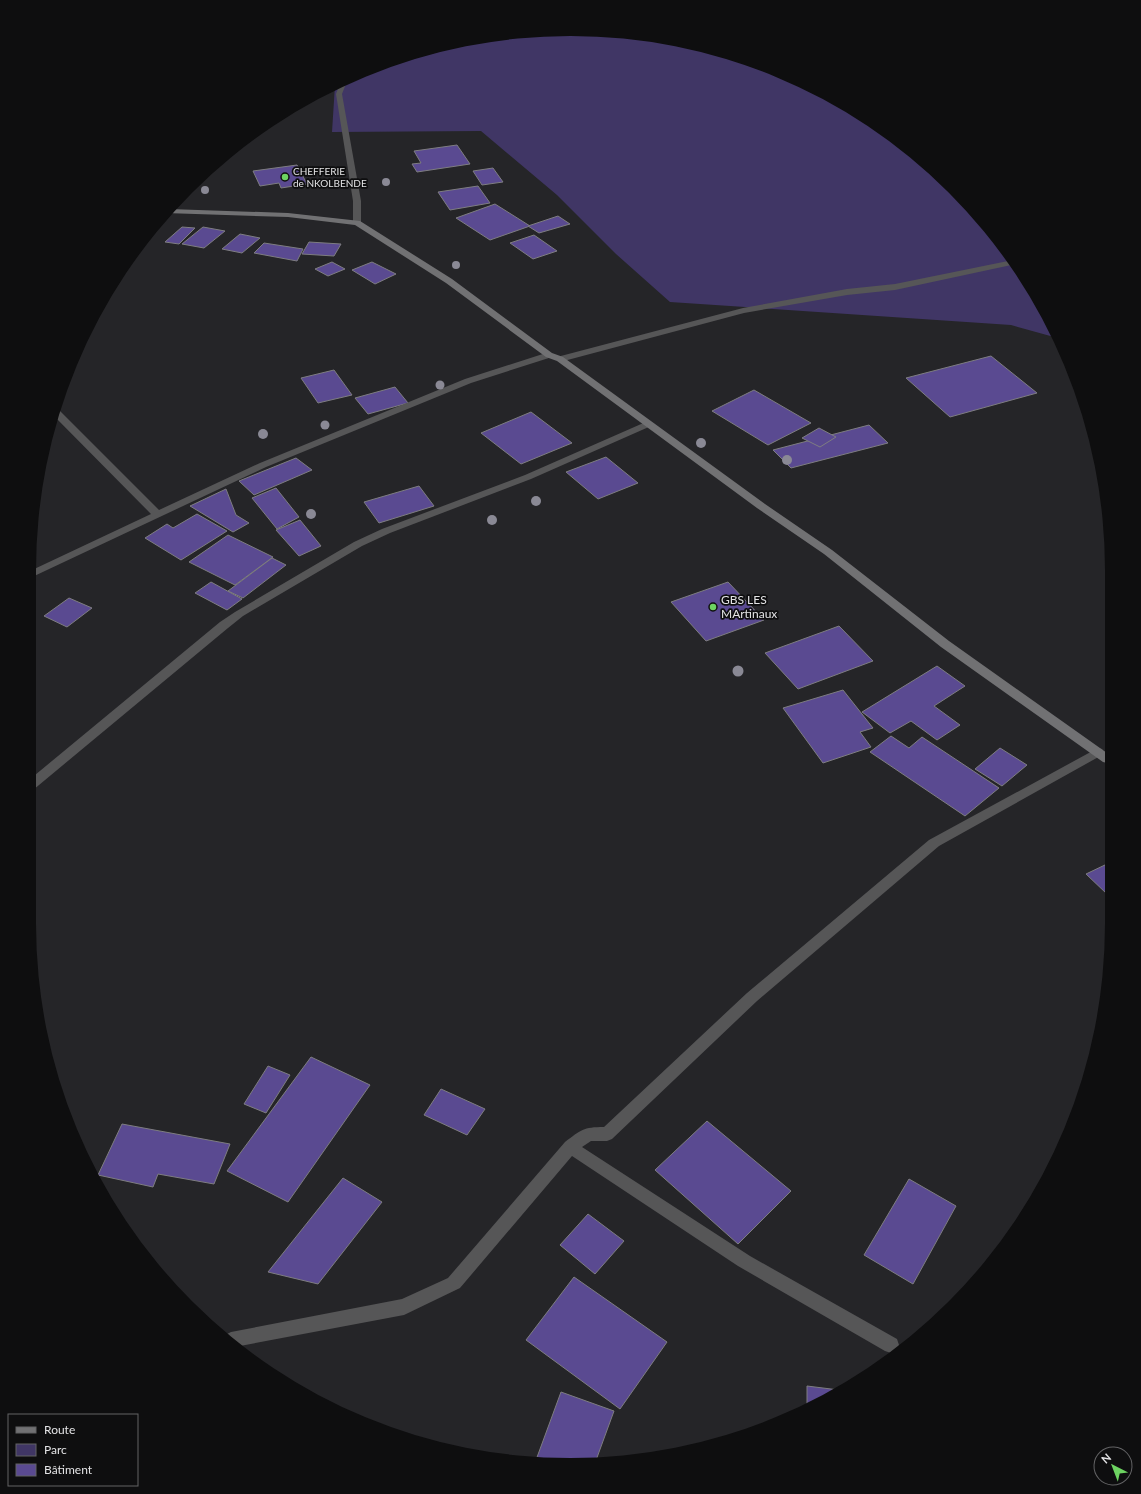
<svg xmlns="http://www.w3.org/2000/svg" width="1141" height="1494" font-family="Lato,sans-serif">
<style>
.green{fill:#403665}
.building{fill:#5a4a91;stroke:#7e7d81}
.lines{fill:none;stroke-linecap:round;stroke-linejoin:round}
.street{fill:#565657;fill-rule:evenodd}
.secondary{fill:#717173;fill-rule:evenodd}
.tree{fill:#8a8995}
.poi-dot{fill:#6dd361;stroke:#0e0e0f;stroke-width:1.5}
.labels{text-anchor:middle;stroke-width:3.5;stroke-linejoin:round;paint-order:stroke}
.far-poi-label{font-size:10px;fill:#e3e3e5;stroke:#0e0e0f;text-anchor:start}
.poi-label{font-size:12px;fill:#e3e3e5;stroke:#0e0e0f;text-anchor:start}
</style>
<rect width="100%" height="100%" fill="#252528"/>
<polygon class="green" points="571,29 676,39 778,70 872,120 954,188 1021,270 1054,337 1011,325 670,302 616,254 557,195 481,131 332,132 335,85 355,74 453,48 524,34"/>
<g class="building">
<polygon points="457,145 470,164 417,172 412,164 421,163 414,151"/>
<polygon points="297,165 307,184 281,188 279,183 260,186 253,171"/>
<polygon points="493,168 503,182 482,185 473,171"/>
<polygon points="478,186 490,203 450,210 438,192"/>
<polygon points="495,204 530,226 490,240 456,218"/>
<polygon points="558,216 570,224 539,233 528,226"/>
<polygon points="182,227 195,228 179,244 165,242"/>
<polygon points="203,227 225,231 204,248 182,244"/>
<polygon points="240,234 260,238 242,253 222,249"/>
<polygon points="534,235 557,251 533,259 510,243"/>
<polygon points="309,242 341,244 334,256 302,254"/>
<polygon points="264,243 303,249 297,261 254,253"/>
<polygon points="332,262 345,269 328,276 315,269"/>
<polygon points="372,262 396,274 375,284 352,270"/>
<polygon points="991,356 1037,393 950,417 906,378"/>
<polygon points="334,370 352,395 318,403 301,378"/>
<polygon points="395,387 408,403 368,414 355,398"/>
<polygon points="754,390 811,423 768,445 712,411"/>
<polygon points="531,412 572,443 521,464 481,433"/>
<polygon points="869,425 888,443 791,468 773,450"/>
<polygon points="819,428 836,437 820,447 802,438"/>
<polygon points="606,457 638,483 598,499 566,472"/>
<polygon points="296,458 312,470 254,495 239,481"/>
<polygon points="419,486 434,506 379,523 364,502"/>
<polygon points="276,488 299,517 277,529 252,498"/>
<polygon points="226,489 236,515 249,523 233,532 190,506"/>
<polygon points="197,514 227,531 181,560 145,538 167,524 173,528"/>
<polygon points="300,520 321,546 299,556 276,530"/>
<polygon points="228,535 273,557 235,585 189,562"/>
<polygon points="272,558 286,565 243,598 228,591"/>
<polygon points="211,582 242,599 227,610 195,593"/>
<polygon points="728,582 764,620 706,641 671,602"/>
<polygon points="69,598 92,608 67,627 44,616"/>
<polygon points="839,626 873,661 798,689 765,653"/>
<polygon points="937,666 965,686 934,706 960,725 937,740 911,721 890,733 862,712"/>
<polygon points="843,690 873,728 860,732 871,747 823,763 783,708"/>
<polygon points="891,736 909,748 922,737 999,788 965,816 870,752"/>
<polygon points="1000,748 1027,765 1002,786 975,769"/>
<polygon points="1107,864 1107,894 1086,874"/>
<polygon points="311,1057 370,1085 288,1202 227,1171"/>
<polygon points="268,1066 290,1075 266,1113 244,1104"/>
<polygon points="441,1089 485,1109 467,1135 424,1115"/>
<polygon points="707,1121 791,1191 738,1244 655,1170"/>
<polygon points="122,1124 230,1144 214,1184 158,1174 153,1187 98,1175"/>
<polygon points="343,1178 382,1202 318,1284 268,1272"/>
<polygon points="909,1179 956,1206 913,1284 864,1255"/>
<polygon points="588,1214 624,1241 595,1274 560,1245"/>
<polygon points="574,1277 667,1342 620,1409 526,1340"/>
<polygon points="807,1386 839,1390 807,1406"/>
<polygon points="561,1392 614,1411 595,1463 571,1465 536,1460"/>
</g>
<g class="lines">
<g class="street">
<polygon points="513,35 510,37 450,46 447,45 474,39"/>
<polygon points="346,79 347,81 342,94 361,201 361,223 357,225 353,223 353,201 336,94 340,83"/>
<polygon points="1013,260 1016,264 895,290 847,295 744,313 560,362 556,359 557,357 743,308 847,289 895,284"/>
<polygon points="549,352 553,355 552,357 471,383 266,467 30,578 30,571 151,514 53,415 56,408 58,409 159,510 260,463 465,379"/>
<polygon points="648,421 651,422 653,424 651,426 531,479 390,533 362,546 243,616 228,628 33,790 29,791 29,780 220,622 235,612 354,542 382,529 525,475"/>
<path d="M1098,748L1102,749L1104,752L1102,755L939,846L757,1001L612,1139L607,1141H591L582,1147L750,1256L897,1339L899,1345L897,1351L891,1353L885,1351L738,1266L572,1156L460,1288L404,1315L240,1346L225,1335L231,1332L402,1299L448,1278L565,1142C581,1130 583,1127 604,1127L747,993L929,840Z"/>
</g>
<polygon class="secondary" points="169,209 288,213 360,221 452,279 552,353 563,357 765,504 832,550 949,641 1107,753 1107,763 1103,762 941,647 824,554 757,508 557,361 546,357 446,283 355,225 288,217 165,213"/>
</g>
<g class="tree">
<circle cx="386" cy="182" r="4"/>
<circle cx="205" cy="190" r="4"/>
<circle cx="456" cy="265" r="4"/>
<circle cx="440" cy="385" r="4.5"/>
<circle cx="325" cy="425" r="4.5"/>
<circle cx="263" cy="434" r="5"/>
<circle cx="701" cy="443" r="5"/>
<circle cx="787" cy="460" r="5"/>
<circle cx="536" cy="501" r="5"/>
<circle cx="311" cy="514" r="5"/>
<circle cx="492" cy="520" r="5"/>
<circle cx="738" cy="671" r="5.5"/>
</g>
<g class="poi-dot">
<circle cx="285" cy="177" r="4"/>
<circle cx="713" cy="607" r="4"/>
</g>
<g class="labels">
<g class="far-poi-label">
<text x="293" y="175">CHEFFERIE<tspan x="293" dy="12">de NKOLBENDE</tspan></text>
</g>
<g class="poi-label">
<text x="721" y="604">GBS LES<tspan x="721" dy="14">MArtinaux</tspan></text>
</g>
</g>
<path d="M0 0H1141V1494H0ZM570 36H571A534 534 0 0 1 1105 570V924A534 534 0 0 1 571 1458H570A534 534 0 0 1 36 924V570A534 534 0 0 1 570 36Z" fill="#0e0e0f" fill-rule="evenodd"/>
<rect x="8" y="1414" width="130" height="72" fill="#0e0e0f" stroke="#636365"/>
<rect x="16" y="1427" width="20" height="6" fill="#717173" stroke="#636365"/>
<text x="44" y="1434" font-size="12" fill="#e3e3e5">Route</text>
<rect x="16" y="1444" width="20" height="12" fill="#403665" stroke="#636365"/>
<text x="44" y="1454" font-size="12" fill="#e3e3e5">Parc</text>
<rect x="16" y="1464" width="20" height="12" fill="#5a4a91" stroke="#636365"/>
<text x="44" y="1474" font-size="12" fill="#e3e3e5">Bâtiment</text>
<g transform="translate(1113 1466) rotate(318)"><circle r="19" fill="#0e0e0f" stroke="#636365"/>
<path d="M0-3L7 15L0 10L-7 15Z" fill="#6dd361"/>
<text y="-6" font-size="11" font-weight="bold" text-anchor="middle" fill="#e3e3e5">N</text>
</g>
</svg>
